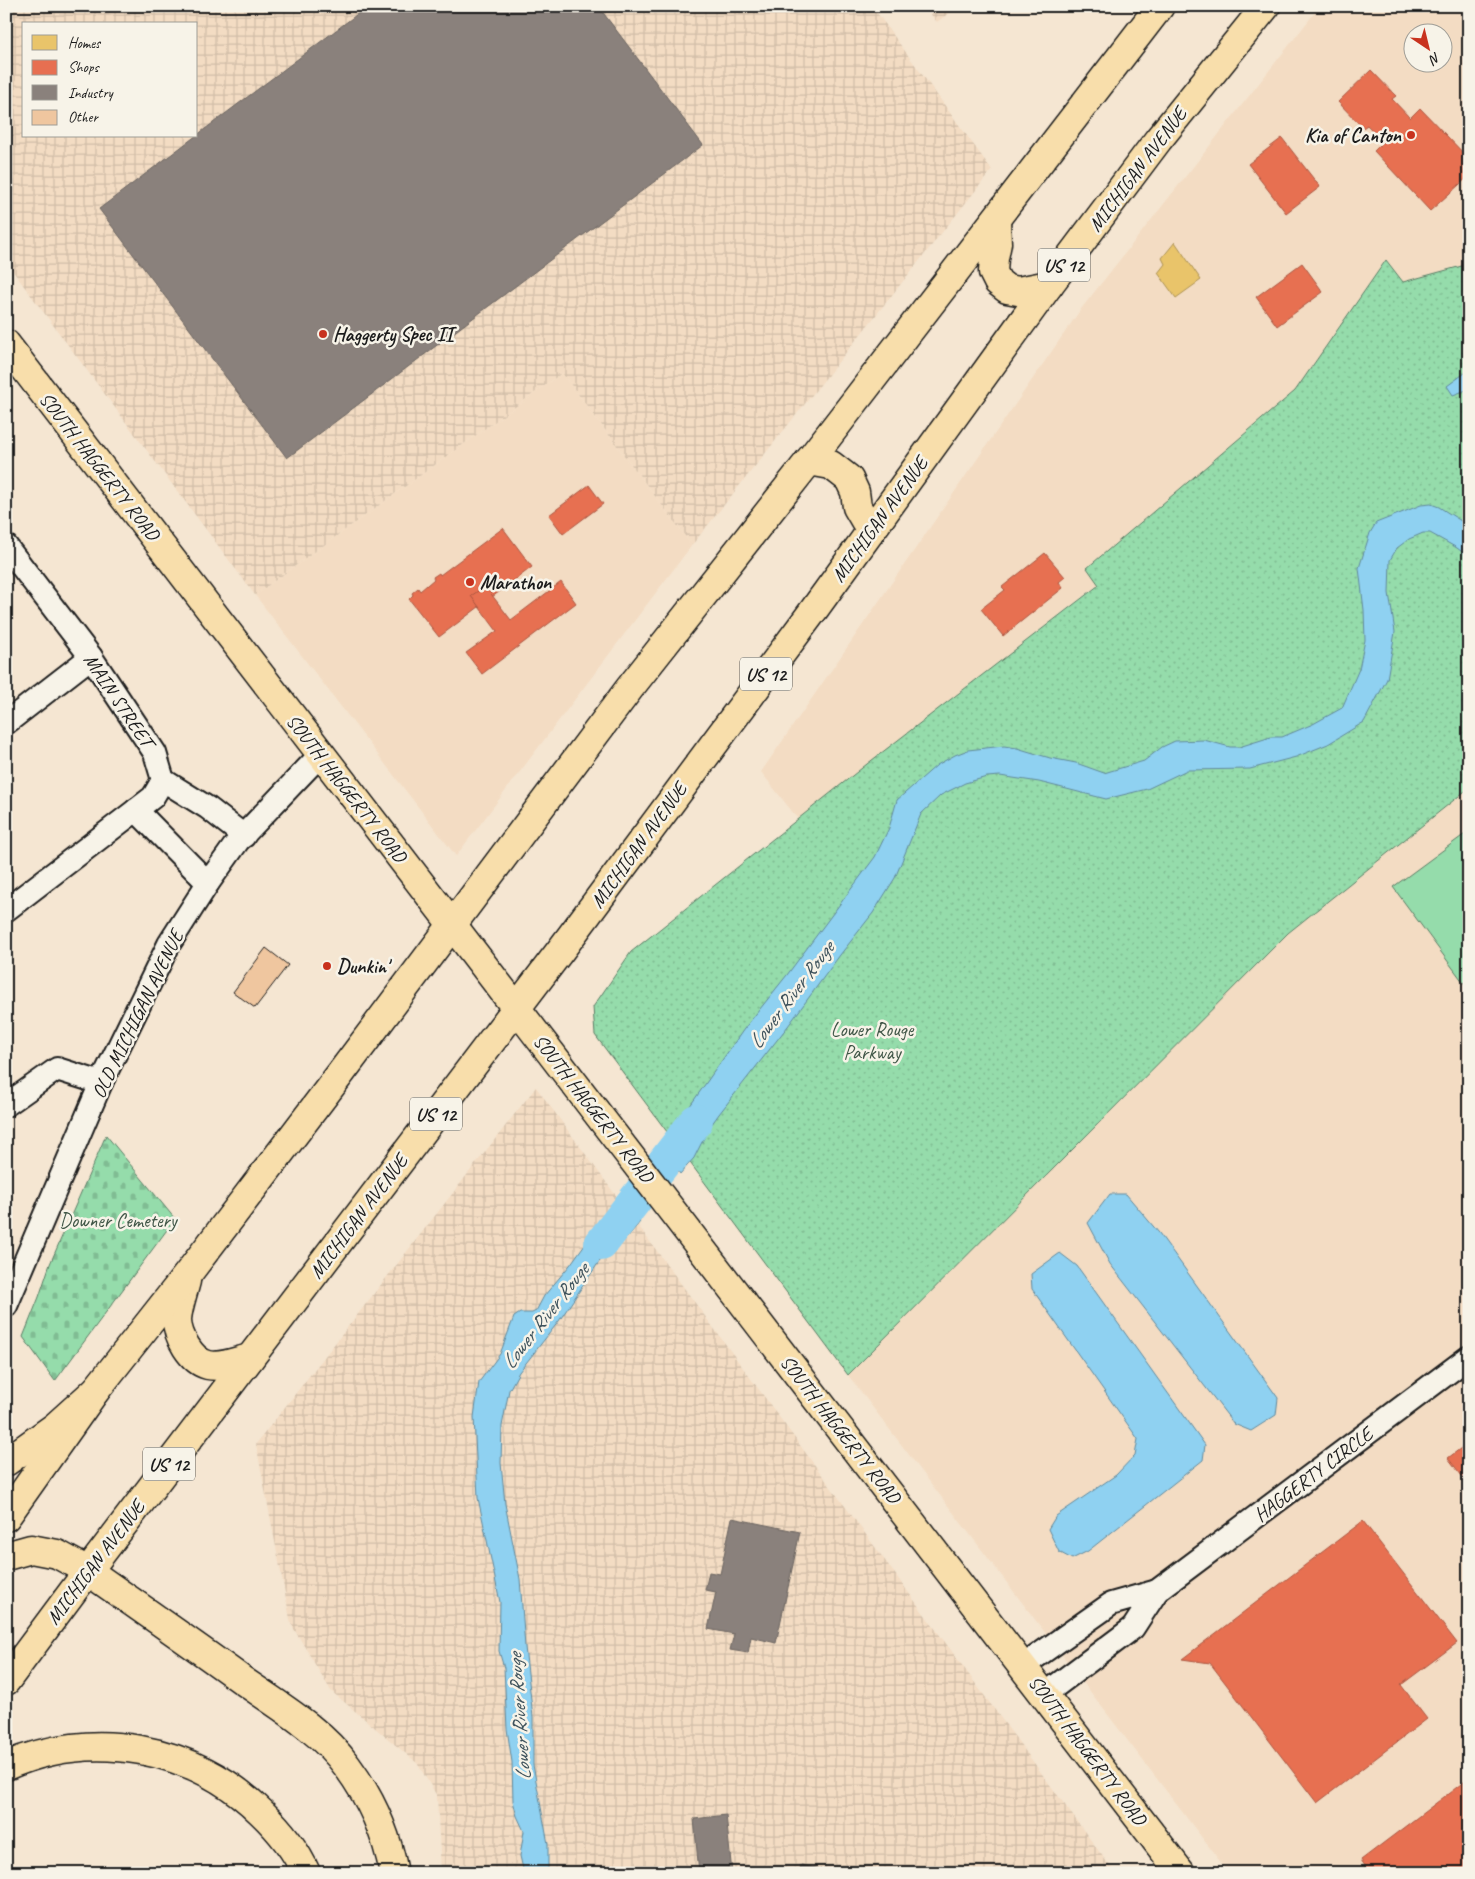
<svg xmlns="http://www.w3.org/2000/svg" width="1475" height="1879" font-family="Caveat,sans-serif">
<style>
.built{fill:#f3dcc3;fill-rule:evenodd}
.industrial{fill:url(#industrial-grid);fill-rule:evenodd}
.grass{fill:#95dcab;stroke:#587c64}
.cemetery{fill:url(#cemetery-stones);stroke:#587c64}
.park{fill:url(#park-dots);stroke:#587c64}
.water{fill:#8fd1f1;stroke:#61899c}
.homes{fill:#e9c46a;stroke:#ac9253}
.shops{fill:#e76f51;stroke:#aa5641}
.industry{fill:#8a817c;stroke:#69635f}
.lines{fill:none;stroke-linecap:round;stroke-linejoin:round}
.river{stroke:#8fd1f1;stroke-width:34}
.building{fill:#efc69f;stroke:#1c1c1c}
.minor-casing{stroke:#1c1c1c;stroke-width:26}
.major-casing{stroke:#1c1c1c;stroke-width:31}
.highway-casing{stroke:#1c1c1c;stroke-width:31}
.minor{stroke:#f7f3e8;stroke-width:22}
.major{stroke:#f8deab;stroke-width:28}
.highway{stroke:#f8deab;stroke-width:28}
.poi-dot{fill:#c8321e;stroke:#f7f3e8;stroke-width:2}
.labels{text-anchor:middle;stroke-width:5;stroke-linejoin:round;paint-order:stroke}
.shield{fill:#f7f3e8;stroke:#5e5c59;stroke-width:1}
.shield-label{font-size:19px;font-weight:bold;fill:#1c1c1c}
.poi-label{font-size:20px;font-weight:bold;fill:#1c1c1c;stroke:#f7f3e8;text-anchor:start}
.street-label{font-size:20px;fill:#1c1c1c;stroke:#f7f3e8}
.park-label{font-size:20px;fill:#405647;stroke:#f7f3e8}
.water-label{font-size:21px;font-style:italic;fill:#3e525c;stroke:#f7f3e8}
</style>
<defs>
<pattern id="industrial-grid" width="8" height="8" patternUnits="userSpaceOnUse" patternTransform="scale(1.25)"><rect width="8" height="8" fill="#f3dcc3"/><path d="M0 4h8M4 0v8" fill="none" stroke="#d0bca7"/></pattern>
<pattern id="cemetery-stones" width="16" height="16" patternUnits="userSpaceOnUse" patternTransform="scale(1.25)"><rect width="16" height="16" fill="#95dcab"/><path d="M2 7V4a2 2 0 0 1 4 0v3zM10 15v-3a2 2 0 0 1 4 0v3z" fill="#80bc93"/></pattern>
<pattern id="park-dots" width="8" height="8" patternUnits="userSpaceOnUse" patternTransform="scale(1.25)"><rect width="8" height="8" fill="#95dcab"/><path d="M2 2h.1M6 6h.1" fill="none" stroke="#80bc93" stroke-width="1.8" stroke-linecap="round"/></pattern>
</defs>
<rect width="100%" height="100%" fill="#f5e6d2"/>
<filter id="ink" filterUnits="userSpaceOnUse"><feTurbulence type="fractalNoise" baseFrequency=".02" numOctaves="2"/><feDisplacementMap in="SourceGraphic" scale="10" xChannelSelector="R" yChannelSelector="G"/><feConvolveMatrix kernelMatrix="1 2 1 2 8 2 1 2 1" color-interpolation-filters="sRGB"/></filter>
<g filter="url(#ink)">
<g class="built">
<path d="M1320,6H1469V264L1403,282L1386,261L1295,391L1087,568L1099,584L798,819L761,772L1081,309ZM1412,32H1442V62H1412Z"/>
<polygon points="562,373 692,545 456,856 255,595"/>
<polygon points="1469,788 1469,1873 1229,1873 848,1375 1288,933"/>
</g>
<g class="industrial">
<path d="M6,6H872L992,170L692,545L562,373L255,595L6,262ZM24,24H196V136H24Z"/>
<polygon points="924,6 958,6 937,22"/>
<polygon points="536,1087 850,1513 1115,1873 441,1873 437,1796 417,1763 331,1691 291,1624 256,1444"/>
</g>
<polygon class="grass" points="1469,831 1469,990 1393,887"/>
<polygon class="cemetery" points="106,1135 175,1219 55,1381 23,1337 39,1297 50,1264"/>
<polygon class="park" points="1386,260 1403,282 1469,264 1469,788 1288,933 848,1375 595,1035 593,1007 631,952 867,764 1099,585 1087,568 1295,391"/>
<g class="water">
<polygon points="1469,370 1469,389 1453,395 1447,386"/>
<polygon points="1431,504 1439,507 1469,526 1469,557 1457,548 1430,533 1423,533 1409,539 1397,548 1390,560 1389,593 1395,632 1387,679 1364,722 1328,744 1296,757 1250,769 1187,770 1147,789 1106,799 1039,782 1000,776 987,777 965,783 941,795 921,814 895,878 873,913 840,955 788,1026 719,1114 709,1128 694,1158 680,1174 659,1145 680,1120 744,1029 787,975 875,857 889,828 897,800 937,765 955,755 968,750 1004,746 1017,748 1050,758 1076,763 1104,773 1144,761 1162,747 1175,741 1204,740 1230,747 1239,747 1271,737 1282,737 1313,724 1342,708 1359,669 1365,640 1364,610 1359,568 1370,533 1376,523 1421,505"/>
<polygon points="1110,1194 1126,1194 1159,1233 1278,1398 1276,1415 1251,1431 1234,1424 1110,1264 1088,1223"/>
<polygon points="620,1195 640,1222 625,1240 599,1262 559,1321 519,1372 509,1390 502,1426 501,1463 505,1504 520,1579 525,1647 533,1717 533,1765 548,1844 548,1873 524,1873 520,1856 524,1831 517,1816 513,1801 512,1762 507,1729 504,1668 499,1651 500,1602 478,1498 474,1417 479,1382 500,1354 514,1317 520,1313 532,1313 536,1311 544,1296 570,1265"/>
<polygon points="1060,1253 1077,1266 1205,1445 1203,1460 1088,1551 1072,1559 1059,1552 1048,1529 1056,1516 1116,1475 1135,1455 1138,1439 1032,1289 1031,1274"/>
</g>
<polygon class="homes" points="1175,242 1201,280 1176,298 1158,273 1165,264 1162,258"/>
<g class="shops">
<polygon points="1371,70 1396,96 1392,99 1410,118 1420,108 1469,159 1469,176 1430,211 1374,151 1383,142 1367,125 1363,128 1338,102"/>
<polygon points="1282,138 1320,187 1286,213 1248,164"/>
<polygon points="1302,263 1323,292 1277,326 1256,297"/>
<polygon points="589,485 603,504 563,534 549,515"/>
<polygon points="503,528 532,567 439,637 409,599 413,595 412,593 418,588 420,591 434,579 433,577 439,573 440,575"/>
<polygon points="1045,553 1065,577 1059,582 1063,588 1003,636 981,609 1005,590 1002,587"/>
<polygon points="561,582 576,603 482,674 466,653 497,631 471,596 485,586 511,620"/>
<polygon points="1469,1442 1469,1485 1448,1458"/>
<polygon points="1363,1521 1457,1643 1401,1685 1427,1719 1317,1803 1210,1663 1182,1659"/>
<polygon points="1469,1778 1469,1873 1370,1873 1361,1860"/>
</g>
<g class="industry">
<polygon points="368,6 598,6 703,145 287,458 99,209"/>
<polygon points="732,1518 800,1532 776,1643 751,1637 748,1653 730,1650 734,1634 708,1629 716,1592 705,1590 709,1572 720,1574"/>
<polygon points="726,1815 732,1873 699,1873 694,1819"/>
<polygon points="801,1865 825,1870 824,1873 799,1873"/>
</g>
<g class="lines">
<polyline class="river" points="601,1244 696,1121"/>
</g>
<polygon class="building" points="266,948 288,965 255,1008 233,992"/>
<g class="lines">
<g class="minor-casing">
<g id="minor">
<polyline points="6,546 91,657 155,753 163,780 208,808 244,836"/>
<polyline points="6,723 91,657"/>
<polyline points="136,810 208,883"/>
<polyline points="6,910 153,797 163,780"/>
<polyline points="6,1105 57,1069 101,1083"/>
<polyline points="6,1306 101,1083 169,944 208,883 238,841 321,754"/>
<polyline points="1157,1591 1469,1357"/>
<polyline points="1023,1666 1111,1604 1157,1591 1133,1628 1045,1694"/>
</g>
</g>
<g class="major-casing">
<g id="major">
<polyline points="996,220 997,243 994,258 993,272 998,282 1007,289 1018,291 1049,285"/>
<polyline points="6,344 1181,1873"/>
<polyline points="809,461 831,465 849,479 855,492 857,507 871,531"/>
<path d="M186,1281C183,1293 178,1307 177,1319C177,1336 191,1361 208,1365C222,1368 237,1361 250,1358"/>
<polyline points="6,1517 96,1390 187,1275 341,1073 629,689 809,461 1160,6"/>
<polyline points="6,1681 88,1571 560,951 813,611 1049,285 1158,140 1266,6"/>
</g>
</g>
<g class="highway-casing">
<g id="highway">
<polyline points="6,1462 56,1426 96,1390"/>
<path d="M6,1556L31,1549L57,1554L88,1571C139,1607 191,1643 242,1680C278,1705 321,1730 347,1766C370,1797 387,1835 394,1873"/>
<path d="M6,1766C92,1728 194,1746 261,1812C280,1830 295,1848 306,1873"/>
</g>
</g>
<use href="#minor" class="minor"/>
<use href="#major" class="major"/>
<use href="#highway" class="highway"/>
</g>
</g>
<g class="poi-dot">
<circle cx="1411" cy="135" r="5"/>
<circle cx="323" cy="334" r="5"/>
<circle cx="470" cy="582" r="5"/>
<circle cx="327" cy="966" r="5"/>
</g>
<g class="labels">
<g class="shield">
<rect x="1038" y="248.5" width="52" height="33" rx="4"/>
<rect x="740" y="657.5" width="52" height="33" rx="4"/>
<rect x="410" y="1097.5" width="52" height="33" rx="4"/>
<rect x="143" y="1447.5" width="52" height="33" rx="4"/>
</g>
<g class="shield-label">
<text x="1064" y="272">US 12</text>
<text x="766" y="681">US 12</text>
<text x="436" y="1121">US 12</text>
<text x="169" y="1471">US 12</text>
</g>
<g class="poi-label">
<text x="1401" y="142" text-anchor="end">Kia of Canton</text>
<text x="333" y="341">Haggerty Spec II</text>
<text x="480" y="589">Marathon</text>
<text x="337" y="973">Dunkin'</text>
</g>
<g class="street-label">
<text transform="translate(1137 169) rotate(-53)" y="7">MICHIGAN AVENUE</text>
<text transform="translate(100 466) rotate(52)" y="7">SOUTH HAGGERTY ROAD</text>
<text transform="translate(879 519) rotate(-54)" y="7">MICHIGAN AVENUE</text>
<text transform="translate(119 700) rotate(56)" y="7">MAIN STREET</text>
<text transform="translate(347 788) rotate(52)" y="7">SOUTH HAGGERTY ROAD</text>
<text transform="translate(638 845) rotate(-54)" y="7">MICHIGAN AVENUE</text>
<text transform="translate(137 1014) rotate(-64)" y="7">OLD MICHIGAN AVENUE</text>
<text transform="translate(594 1108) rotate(52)" y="7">SOUTH HAGGERTY ROAD</text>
<text transform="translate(358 1216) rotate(-53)" y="7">MICHIGAN AVENUE</text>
<text transform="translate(841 1429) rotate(52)" y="7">SOUTH HAGGERTY ROAD</text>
<text transform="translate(1313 1474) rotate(-37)" y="7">HAGGERTY CIRCLE</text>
<text transform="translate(95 1562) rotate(-53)" y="7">MICHIGAN AVENUE</text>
<text transform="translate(1088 1750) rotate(53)" y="7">SOUTH HAGGERTY ROAD</text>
</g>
<g class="park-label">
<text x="872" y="1036">Lower Rouge<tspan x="872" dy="23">Parkway</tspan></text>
<text x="118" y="1227">Downer Cemetery</text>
</g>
<g class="water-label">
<text transform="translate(791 995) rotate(-53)" y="7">Lower River Rouge</text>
<text transform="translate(545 1316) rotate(-52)" y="7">Lower River Rouge</text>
<text transform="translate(519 1717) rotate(-94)" y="7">Lower River Rouge</text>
</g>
</g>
<rect width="1475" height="1879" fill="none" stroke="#f7f3e8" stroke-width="25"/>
<rect x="12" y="12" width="1450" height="1854" fill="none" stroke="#1c1c1c" stroke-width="2" filter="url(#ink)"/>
<rect x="22" y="22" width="175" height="115" fill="#f7f3e8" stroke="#9f9d96"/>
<rect x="32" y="35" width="25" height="15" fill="#e9c46a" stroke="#9f9d96"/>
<text x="68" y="48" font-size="15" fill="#1c1c1c">Homes</text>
<rect x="32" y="60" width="25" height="15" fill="#e76f51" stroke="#9f9d96"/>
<text x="68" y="72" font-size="15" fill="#1c1c1c">Shops</text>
<rect x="32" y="85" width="25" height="15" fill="#8a817c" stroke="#9f9d96"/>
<text x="68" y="98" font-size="15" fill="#1c1c1c">Industry</text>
<rect x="32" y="110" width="25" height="15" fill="#efc69f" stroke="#9f9d96"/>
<text x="68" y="122" font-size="15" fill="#1c1c1c">Other</text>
<g transform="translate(1428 48) rotate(145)"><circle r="24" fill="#f7f3e8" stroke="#9f9d96"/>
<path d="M0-4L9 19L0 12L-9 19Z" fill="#c8321e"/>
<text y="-8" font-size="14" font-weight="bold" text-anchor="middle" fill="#1c1c1c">N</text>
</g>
</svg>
